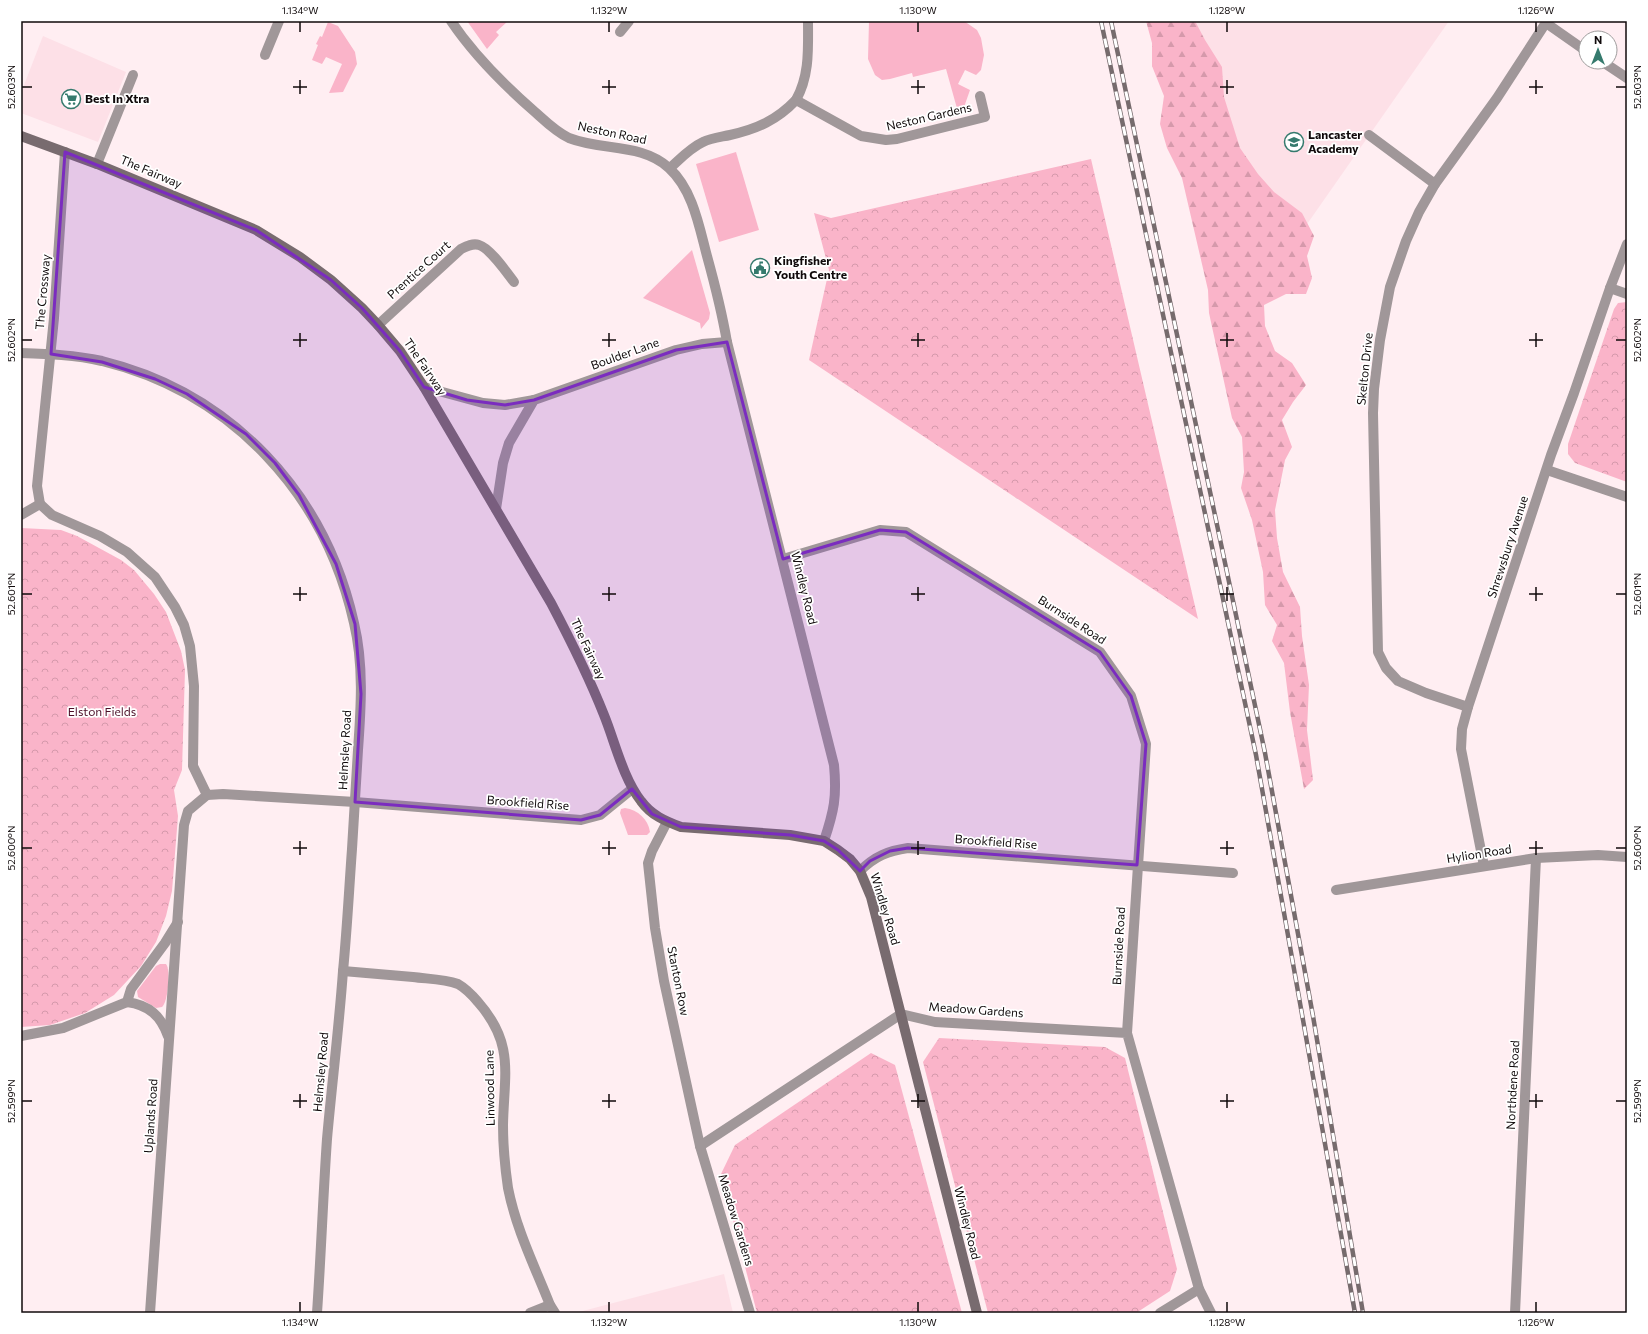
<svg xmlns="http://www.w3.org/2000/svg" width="1648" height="1334" font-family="Commissioner,sans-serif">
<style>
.built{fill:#fde0e7}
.green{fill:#fab4c9}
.forest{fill:url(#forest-firs)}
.park{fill:url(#park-crowns)}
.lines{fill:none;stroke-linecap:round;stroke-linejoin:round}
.street{stroke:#a09799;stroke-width:10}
.secondary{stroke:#786b6f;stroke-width:10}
.rail-casing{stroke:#766b6d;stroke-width:4.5}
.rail{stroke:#fff;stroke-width:3;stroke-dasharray:9;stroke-linecap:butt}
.marked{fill:#7b2cbf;fill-opacity:0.2;stroke:#7b2cbf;stroke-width:3;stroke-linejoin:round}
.ticks{fill:none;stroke:#100a0b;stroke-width:1.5}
.labels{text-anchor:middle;stroke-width:3.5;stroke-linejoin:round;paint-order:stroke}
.poi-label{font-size:12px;font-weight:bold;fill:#100a0b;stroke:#fff;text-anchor:start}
.street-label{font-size:12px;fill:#100a0b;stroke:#fff}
.park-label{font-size:12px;fill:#4d1029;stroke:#fff}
.neatline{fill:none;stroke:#100a0b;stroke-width:1.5}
.ticks-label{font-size:10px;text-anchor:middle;fill:#100a0b}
</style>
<defs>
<pattern id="forest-firs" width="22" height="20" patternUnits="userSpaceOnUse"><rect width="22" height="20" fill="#fab4c9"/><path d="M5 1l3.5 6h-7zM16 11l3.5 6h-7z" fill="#d599ab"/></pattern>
<pattern id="park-crowns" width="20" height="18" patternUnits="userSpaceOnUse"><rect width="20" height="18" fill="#fab4c9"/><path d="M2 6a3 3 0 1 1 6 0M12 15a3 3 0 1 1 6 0" fill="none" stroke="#d599ab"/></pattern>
</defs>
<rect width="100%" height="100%" fill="#ffeef2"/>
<g class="built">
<polygon points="1188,21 1449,21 1305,227 1265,273"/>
<polygon points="43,36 126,72 98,142 21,113 21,93"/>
<polygon points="724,1274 733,1313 575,1313"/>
</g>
<g class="green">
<polygon points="467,21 508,21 496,32 499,35 487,49"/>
<polygon points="869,21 964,21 977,30 981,38 984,55 981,70 976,75 965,70 958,84 970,90 963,110 958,112 946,69 913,77 912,73 890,79 882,80 875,75 868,59"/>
<polygon points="328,22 338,26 355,52 357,64 343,92 329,93 342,64 326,57 322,64 312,60 318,45 316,44 320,36 322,37"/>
<polygon points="736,152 759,230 719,242 696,164"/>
<polygon points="692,250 710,313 709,319 701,329 700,323 643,298"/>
<path d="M625,808C638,810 648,819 650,832L647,835H628L620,813L621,809Z"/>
<path d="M160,964H166C171,970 168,1002 162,1007L156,1008L138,997L137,991L156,966Z"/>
</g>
<polygon class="forest" points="1146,21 1195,21 1205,40 1222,67 1224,97 1240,148 1258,174 1274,192 1302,213 1314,236 1307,256 1312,278 1306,294 1286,294 1264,305 1265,326 1275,351 1292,363 1306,385 1293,402 1282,420 1292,447 1285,460 1275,510 1277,538 1283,572 1300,607 1302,636 1309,685 1307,730 1313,780 1304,789 1290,712 1284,663 1272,641 1277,625 1265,605 1263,572 1252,520 1241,488 1244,472 1242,437 1232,418 1209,313 1208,290 1182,178 1167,148 1160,124 1164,96 1152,66 1152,43"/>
<g class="park">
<polygon points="1091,159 1198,619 809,360 829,270 814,213 831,218"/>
<polygon points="1627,302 1627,482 1575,463 1568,454 1568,444 1614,309 1618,303"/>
<polygon points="21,528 61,530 77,536 121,560 134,570 154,594 166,612 181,651 185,670 182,770 174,790 178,816 172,891 166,916 156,942 141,966 114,995 85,1013 50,1025 21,1027"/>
<polygon points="939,1038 1105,1047 1125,1058 1177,1269 1170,1291 1136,1313 988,1313 923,1062"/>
<polygon points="871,1053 895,1065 962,1313 757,1313 721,1174 735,1145"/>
</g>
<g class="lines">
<g class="street">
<path d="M451,21C474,55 504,85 535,112C545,121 556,132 569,138C602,151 642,143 669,168C693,190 699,226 707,256C715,285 722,313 727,342L834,765C837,797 834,811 824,841"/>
<polyline points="1546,23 1586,51"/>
<polyline points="620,32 629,21"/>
<polyline points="265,55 279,21"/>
<polyline points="1603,62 1627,78"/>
<path d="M796,100C810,75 808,48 808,21"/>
<polyline points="1369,135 1435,184"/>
<polyline points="97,164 133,75"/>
<path d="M670,168C680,159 690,148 703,142C711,138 721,137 730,135C757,129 777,120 796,100L861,136L886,140L897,139L985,117L980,96"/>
<polyline points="1610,288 1627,294"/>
<path d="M378,325L461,249C467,246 473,243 479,245C490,248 507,273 514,282"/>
<path d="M21,353C48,354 75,355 102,361C232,393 325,493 354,623C364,665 361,708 358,750C356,783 354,816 352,849C349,890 347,930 343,971C339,1027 332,1083 327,1139C323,1197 321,1255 317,1313"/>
<polyline points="424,387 483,403 505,405 534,400"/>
<polyline points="1547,470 1627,497"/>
<polyline points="40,504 37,486 54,318 65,152"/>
<polyline points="496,509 503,463 509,443 534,400 676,350 702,344 727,342"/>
<polyline points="21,515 40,504 52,515 100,536 127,552 155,577 175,607 184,625 190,646 194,686 193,766 207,795 188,811 184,825 150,1313"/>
<polyline points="783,559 880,530 906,532 1100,652 1131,696 1146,744 1127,1033"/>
<polyline points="1468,707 1426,693 1398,681 1386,668 1378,652 1373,413 1374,389 1380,340 1390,287 1406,241 1419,212 1435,184 1497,98 1547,21"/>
<polyline points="207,795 223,794 355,802 581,820 600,815 632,789"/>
<polyline points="667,822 652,851 648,863 655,928 664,981 700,1146 750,1313"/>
<polyline points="1484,866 1461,749 1462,729 1468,707 1551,455 1574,393 1610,288 1627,244"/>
<path d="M860,871C875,856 888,851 908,848L1233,873"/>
<polyline points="1336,890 1536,858 1598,855 1627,857"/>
<path d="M343,971C367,973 390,975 413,977C428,979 444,979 458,984C465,988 473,996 478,1002C515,1044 504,1074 503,1125C503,1146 505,1167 508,1188C516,1229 535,1267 550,1305L555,1313"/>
<path d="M127,1002C149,1005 161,1016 168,1036"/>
<polyline points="21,1036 63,1028 127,1002 131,989 165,943 178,922"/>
<polyline points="700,1146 901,1014 935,1022 1127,1033 1199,1289 1160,1313"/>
<polyline points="1199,1289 1211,1313"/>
<polyline points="530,1313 550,1305"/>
<polyline points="1515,1313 1536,858"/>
</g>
<path class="secondary" d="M21,136L97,164L256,230L300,257L331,280L362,308L378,325L400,351L424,387L551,603C570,639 589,677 604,715C615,742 623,778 641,801C651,815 665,821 681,827L790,835L824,841L838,850L850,859L860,871L871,897L977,1313"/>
<g class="rail-casing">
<g id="rail">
<polyline points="1101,21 1256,755 1355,1313"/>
<polyline points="1111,21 1265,753 1313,1016 1363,1313"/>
</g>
</g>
<use href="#rail" class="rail"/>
</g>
<path class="marked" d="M65,152L256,230L331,280L362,308L400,351L424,387L467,400L505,405L534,400L676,350L727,342L783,559L880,530L906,532L1100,652L1131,696L1146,744L1137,865L908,848L890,851L870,861L860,871L838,850L824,841L790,835L681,827L652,814L632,789L600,815L581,820L355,802L361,694L355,624L336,564L299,495L275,463L246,434L187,394L155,379L102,362L51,354Z"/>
<path class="ticks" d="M300,22V32M609,22V32M918,22V32M1227,22V32M1536,22V32M300,80V94M609,80V94M918,80V94M1227,80V94M1536,80V94M22,87H32M293,87H307M602,87H616M911,87H925M1220,87H1234M1529,87H1543M1616,87H1626M300,333V347M609,333V347M918,333V347M1227,333V347M1536,333V347M22,340H32M293,340H307M602,340H616M911,340H925M1220,340H1234M1529,340H1543M1616,340H1626M300,587V601M609,587V601M918,587V601M1227,587V601M1536,587V601M22,594H32M293,594H307M602,594H616M911,594H925M1220,594H1234M1529,594H1543M1616,594H1626M300,841V855M609,841V855M918,841V855M1227,841V855M1536,841V855M22,848H32M293,848H307M602,848H616M911,848H925M1220,848H1234M1529,848H1543M1616,848H1626M300,1094V1108M609,1094V1108M918,1094V1108M1227,1094V1108M1536,1094V1108M22,1101H32M293,1101H307M602,1101H616M911,1101H925M1220,1101H1234M1529,1101H1543M1616,1101H1626M300,1302V1312M609,1302V1312M918,1302V1312M1227,1302V1312M1536,1302V1312"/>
<defs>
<g id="supermarket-ring" transform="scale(1)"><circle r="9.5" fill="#fff" stroke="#357a6d" stroke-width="1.5"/><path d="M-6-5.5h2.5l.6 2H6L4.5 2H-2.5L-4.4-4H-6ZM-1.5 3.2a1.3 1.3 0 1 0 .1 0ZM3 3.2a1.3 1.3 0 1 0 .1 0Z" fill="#357a6d"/></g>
<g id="school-ring" transform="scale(1)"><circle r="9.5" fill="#fff" stroke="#357a6d" stroke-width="1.5"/><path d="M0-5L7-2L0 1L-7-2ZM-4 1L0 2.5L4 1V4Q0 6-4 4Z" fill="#357a6d"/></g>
<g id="civic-ring" transform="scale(1)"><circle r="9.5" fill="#fff" stroke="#357a6d" stroke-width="1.5"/><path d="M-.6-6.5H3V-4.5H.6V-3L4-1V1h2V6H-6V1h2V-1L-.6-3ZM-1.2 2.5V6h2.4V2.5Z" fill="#357a6d"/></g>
</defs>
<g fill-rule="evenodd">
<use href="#supermarket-ring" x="71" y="99"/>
<use href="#school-ring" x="1294" y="142"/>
<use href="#civic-ring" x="760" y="268"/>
</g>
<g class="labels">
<g class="poi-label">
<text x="85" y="103">Best In Xtra</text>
<text x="1308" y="139">Lancaster<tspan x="1308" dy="14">Academy</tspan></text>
<text x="774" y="265">Kingfisher<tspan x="774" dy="14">Youth Centre</tspan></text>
</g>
<g class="street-label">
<text transform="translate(929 117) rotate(-13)" y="4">Neston Gardens</text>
<text transform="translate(612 133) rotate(12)" y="4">Neston Road</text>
<text transform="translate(151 172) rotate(23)" y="4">The Fairway</text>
<text transform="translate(419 270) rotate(-42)" y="4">Prentice Court</text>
<text transform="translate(43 292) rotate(-85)" y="4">The Crossway</text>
<text transform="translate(625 354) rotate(-20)" y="4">Boulder Lane</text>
<text transform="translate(425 367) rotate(56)" y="4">The Fairway</text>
<text transform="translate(1365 369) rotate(-84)" y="4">Skelton Drive</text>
<text transform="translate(1508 547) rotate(-72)" y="4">Shrewsbury Avenue</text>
<text transform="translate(804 588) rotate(76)" y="4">Windley Road</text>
<text transform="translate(1072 620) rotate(33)" y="4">Burnside Road</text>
<text transform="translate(588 649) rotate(65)" y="4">The Fairway</text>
<text transform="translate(345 750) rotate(-87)" y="4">Helmsley Road</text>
<text transform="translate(528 803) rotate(4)" y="4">Brookfield Rise</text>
<text transform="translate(996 842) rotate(4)" y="4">Brookfield Rise</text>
<text transform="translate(1479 854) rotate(-9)" y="4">Hylion Road</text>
<text transform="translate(885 909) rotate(73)" y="4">Windley Road</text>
<text transform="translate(1119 946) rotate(-87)" y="4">Burnside Road</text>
<text transform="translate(678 981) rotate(79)" y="4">Stanton Row</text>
<text transform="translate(976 1010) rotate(4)" y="4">Meadow Gardens</text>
<text transform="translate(321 1072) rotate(-85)" y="4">Helmsley Road</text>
<text transform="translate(1513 1085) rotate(-87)" y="4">Northdene Road</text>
<text transform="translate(490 1088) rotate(-91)" y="4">Linwood Lane</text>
<text transform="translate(151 1116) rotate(-86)" y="4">Uplands Road</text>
<text transform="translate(736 1220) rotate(73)" y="4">Meadow Gardens</text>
<text transform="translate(967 1223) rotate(76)" y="4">Windley Road</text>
</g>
<g class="park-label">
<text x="102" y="716">Elston Fields</text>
</g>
</g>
<rect width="1648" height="1334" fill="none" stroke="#ffffff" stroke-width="44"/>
<g transform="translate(1598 50)"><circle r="19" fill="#ffffff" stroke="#9f9d9d"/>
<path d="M0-3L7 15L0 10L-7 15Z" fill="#357a6d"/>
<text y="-6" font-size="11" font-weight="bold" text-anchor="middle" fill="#100a0b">N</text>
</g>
<rect x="22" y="22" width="1604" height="1290" class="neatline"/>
<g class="ticks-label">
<text x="300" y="14">1.134°W</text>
<text x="609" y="14">1.132°W</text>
<text x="918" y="14">1.130°W</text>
<text x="1227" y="14">1.128°W</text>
<text x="1536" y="14">1.126°W</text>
<text transform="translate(11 87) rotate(-90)" y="4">52.603°N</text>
<text transform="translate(1637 87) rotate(-90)" y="4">52.603°N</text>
<text transform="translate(11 340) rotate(-90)" y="4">52.602°N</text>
<text transform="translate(1637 340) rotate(-90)" y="4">52.602°N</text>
<text transform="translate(11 594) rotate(-90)" y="4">52.601°N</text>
<text transform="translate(1637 594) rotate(-90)" y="4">52.601°N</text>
<text transform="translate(11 848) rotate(-90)" y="4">52.600°N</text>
<text transform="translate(1637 848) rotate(-90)" y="4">52.600°N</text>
<text transform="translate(11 1101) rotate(-90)" y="4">52.599°N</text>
<text transform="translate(1637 1101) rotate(-90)" y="4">52.599°N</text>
<text x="300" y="1326">1.134°W</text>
<text x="609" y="1326">1.132°W</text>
<text x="918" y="1326">1.130°W</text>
<text x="1227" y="1326">1.128°W</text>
<text x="1536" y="1326">1.126°W</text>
</g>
</svg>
